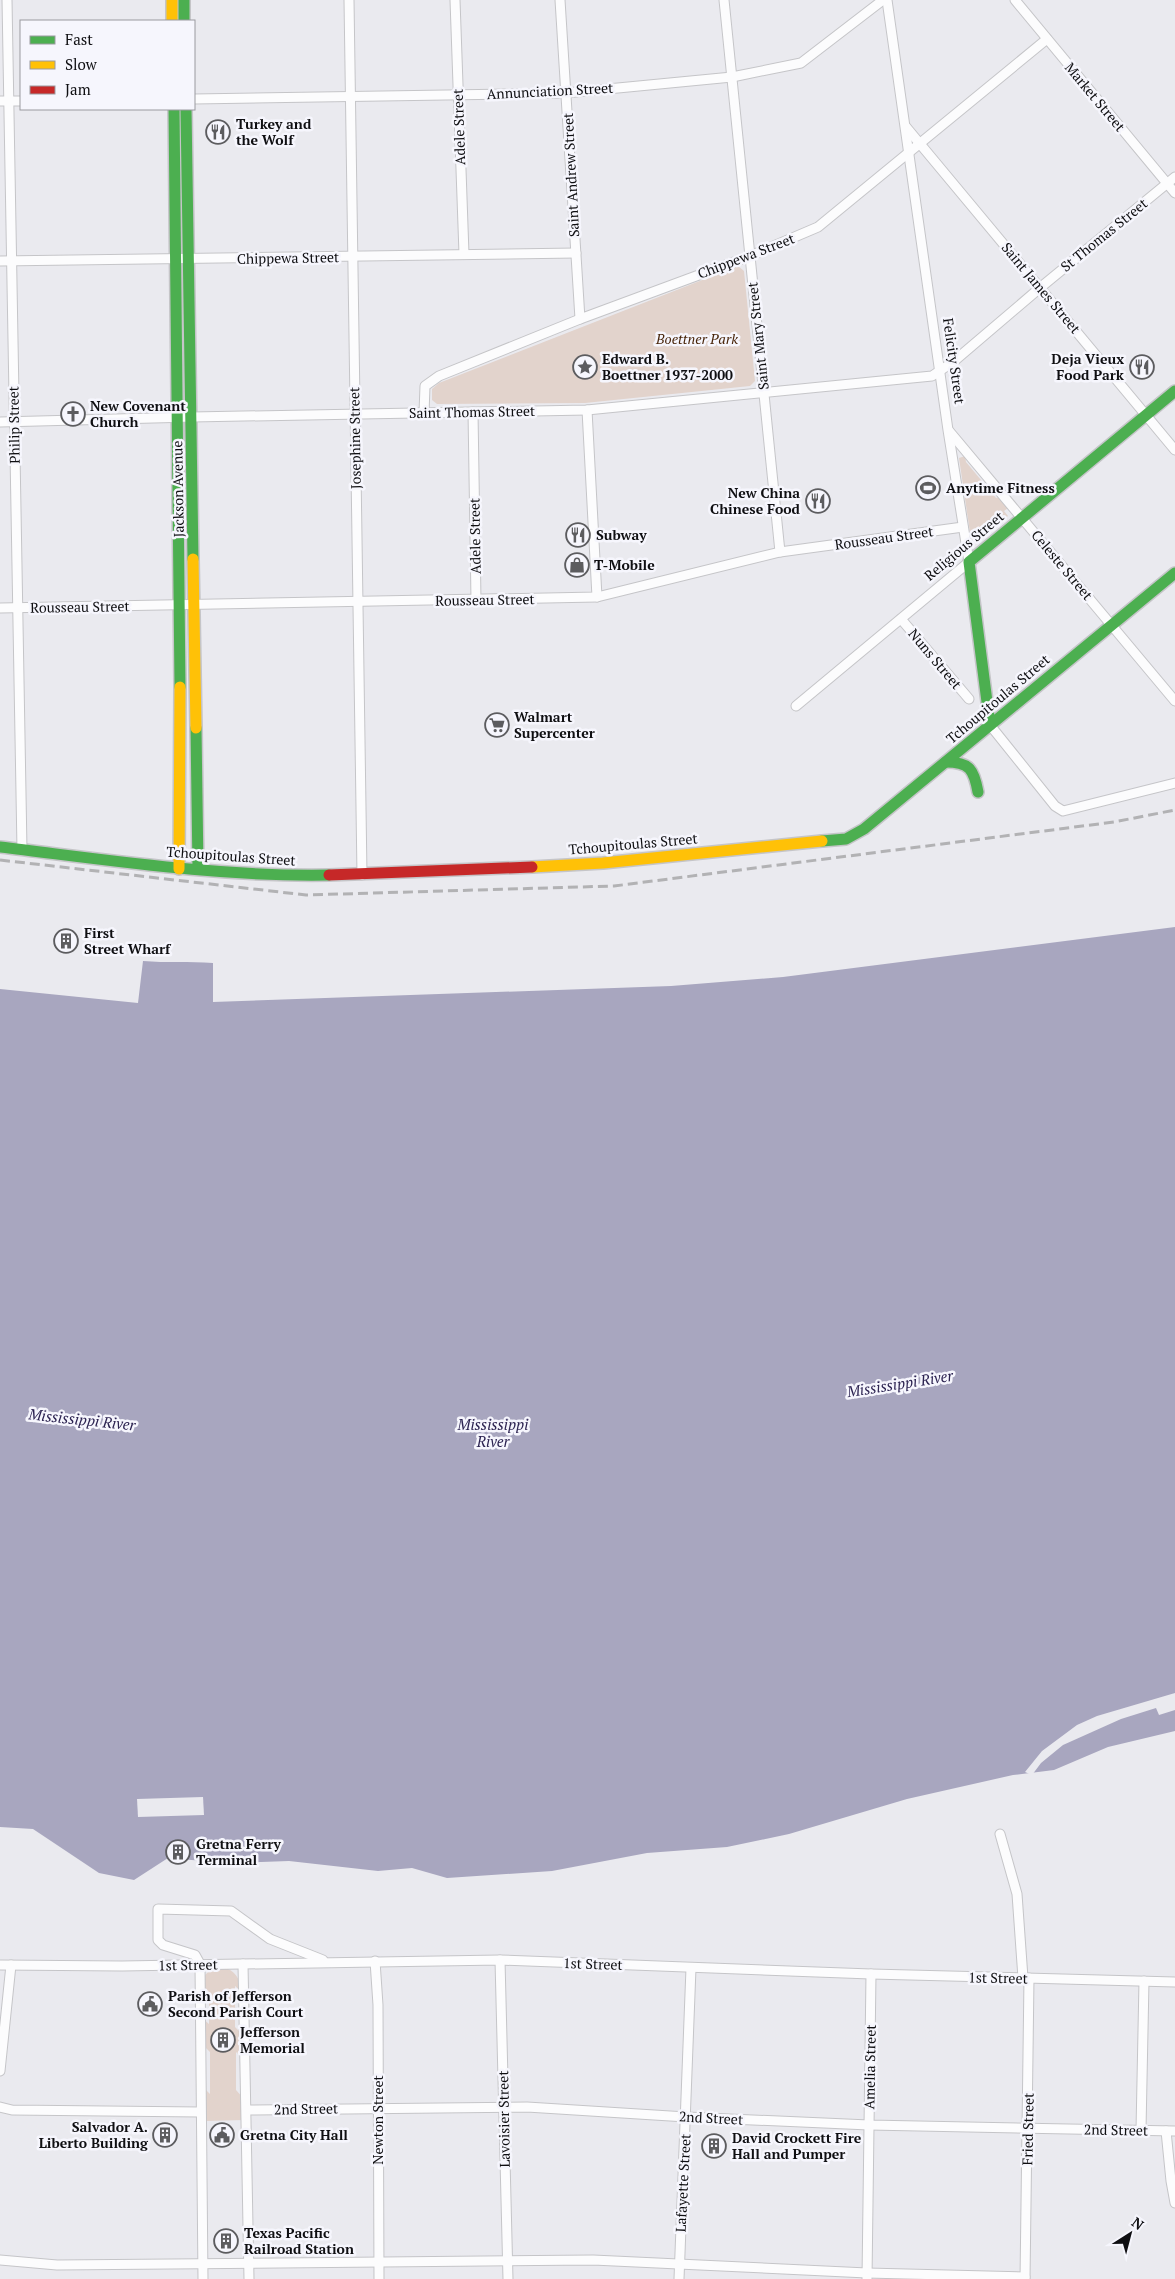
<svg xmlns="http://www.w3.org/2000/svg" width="1175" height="2279" font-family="'PT Serif',serif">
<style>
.green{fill:#e2d3cc}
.water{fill:#a8a6bf}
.pier{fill:#eaeaef}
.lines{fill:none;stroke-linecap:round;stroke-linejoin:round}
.street-casing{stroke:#c5c5c8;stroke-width:11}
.fast-casing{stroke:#c5c5c8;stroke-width:14}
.slow-casing{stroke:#c5c5c8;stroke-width:14}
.jam-casing{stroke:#c5c5c8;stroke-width:14}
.street{stroke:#fcfcfd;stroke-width:9}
.fast{stroke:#4caf50;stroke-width:11}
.slow{stroke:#ffc107;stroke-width:11}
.jam{stroke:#c62828;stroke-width:11}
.rail{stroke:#b2b2b4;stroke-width:3;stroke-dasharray:10 5;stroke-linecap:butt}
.labels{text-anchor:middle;stroke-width:5;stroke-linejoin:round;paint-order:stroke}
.street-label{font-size:14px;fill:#0f0f12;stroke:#f6f6fd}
.poi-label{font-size:14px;font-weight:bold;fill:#0f0f12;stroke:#f6f6fd;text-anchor:start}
.park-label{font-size:14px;font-style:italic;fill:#48250a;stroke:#f6f6fd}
.water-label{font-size:15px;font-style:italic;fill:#2c2351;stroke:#f6f6fd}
</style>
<rect width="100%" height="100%" fill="#eaeaef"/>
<g class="green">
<polygon points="738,266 744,271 755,381 750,386 585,403 437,404 432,400 432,389 439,383"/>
<polygon points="965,456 966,462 996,498 999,497 1008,508 1004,511 1008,516 977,541 971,539 959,458"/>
<path d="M218,1967C234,1968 239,1976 242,1992L235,1986V2027L242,2034L243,2059L236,2052V2090L243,2098L244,2120L206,2121L204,2088L210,2094V2052L203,2045L202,2018L209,2024V1992L202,1985C202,1974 209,1971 218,1967Z"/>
</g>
<path class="water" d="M1175,927V1731L1108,1747L1054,1770L1013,1775L907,1799L789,1834L727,1847L647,1853L552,1871L447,1878L412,1868L378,1871L289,1861L227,1863L168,1858L134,1880L99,1873L33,1829L0,1827V989L138,1003L143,961C166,963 189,961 213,963V1002L671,986L783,977Z"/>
<g class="pier">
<polygon points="1175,1693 1175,1710 1159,1715 1156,1708 1121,1719 1063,1745 1041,1763 1032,1775 1025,1772 1042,1751 1077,1725 1097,1716"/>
<polygon points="203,1797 204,1815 138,1817 137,1799"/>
</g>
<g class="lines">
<g class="street-casing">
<g id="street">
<polyline points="7,0 22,850"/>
<polyline points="349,0 362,875"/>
<polyline points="455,0 464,254"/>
<polyline points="560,0 580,319"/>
<polyline points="724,0 780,552"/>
<polyline points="1015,0 1175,193"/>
<polyline points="194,99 566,93 732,77 801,63 883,0"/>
<polyline points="0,101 21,101"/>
<polyline points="906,127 1175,450"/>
<polyline points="0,261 576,253"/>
<polyline points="587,410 597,597"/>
<polyline points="473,412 476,600"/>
<polyline points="424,413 425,386 439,376 580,319 750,256 818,227 1047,39"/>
<polyline points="0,422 192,417 587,410 932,376 953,362 1041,287 1175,177"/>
<polyline points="949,431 1175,701"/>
<polyline points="0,608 597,597 780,552 963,527"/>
<polyline points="901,619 969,699"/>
<polyline points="796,706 969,562 948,430 887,0"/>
<polyline points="990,725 1055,806 1063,811 1175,783"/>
<polyline points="1000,1834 1017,1894 1023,1978"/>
<polyline points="500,1960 508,2279"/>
<polyline points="375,1961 378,2005 379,2279"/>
<polyline points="243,1964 249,2279"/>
<polyline points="0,1965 122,1966 500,1960 871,1974 1175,1982"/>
<polyline points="0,2071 11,1965"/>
<polyline points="0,2107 12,2110 200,2112"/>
<polyline points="247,2110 527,2107 686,2117 869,2125 1175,2131"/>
<polyline points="1141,2130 1144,1981"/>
<polyline points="1166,2131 1171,2181 1175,2203"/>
<polyline points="0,2260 57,2265 593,2260 867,2273 1025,2277"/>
<polyline points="203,2279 200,1964 195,1955 163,1945 158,1940 158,1909 231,1911 270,1939 323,1960"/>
<polyline points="679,2279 691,1968"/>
<polyline points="867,2279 871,1974"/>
<polyline points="1025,2279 1029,1978"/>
</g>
</g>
<g class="fast-casing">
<g id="fast">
<polyline points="184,0 184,21"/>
<polyline points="174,109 180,687"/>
<polyline points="186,109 193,559"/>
<polyline points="990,725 969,562 1175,391"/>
<polyline points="196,728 198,869"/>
<path d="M946,762C970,762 974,770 978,792"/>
<polyline points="822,841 846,839 864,829 1175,573"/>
<path d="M0,847C109,860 219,877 329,875"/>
</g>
</g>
<g class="slow-casing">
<g id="slow">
<polyline points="172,0 172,21"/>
<polyline points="193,559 196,728"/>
<polyline points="532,867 603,863 822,841"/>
<polyline points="179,869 180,687"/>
</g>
</g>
<g class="jam-casing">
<polyline id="jam" points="329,875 532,867"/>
</g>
<use href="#street" class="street"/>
<use href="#fast" class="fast"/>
<use href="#slow" class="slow"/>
<use href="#jam" class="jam"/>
<polyline class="rail" points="0,860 306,895 614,886 1114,822 1175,810"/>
</g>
<defs>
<g id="restaurant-ring" transform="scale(1.25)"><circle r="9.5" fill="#f6f6fd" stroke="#5c5c5f" stroke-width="1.5"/><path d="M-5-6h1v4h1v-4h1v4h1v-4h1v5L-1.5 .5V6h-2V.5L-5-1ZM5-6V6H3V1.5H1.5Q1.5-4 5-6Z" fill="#5c5c5f"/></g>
<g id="sight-ring" transform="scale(1.25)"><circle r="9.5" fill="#f6f6fd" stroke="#5c5c5f" stroke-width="1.5"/><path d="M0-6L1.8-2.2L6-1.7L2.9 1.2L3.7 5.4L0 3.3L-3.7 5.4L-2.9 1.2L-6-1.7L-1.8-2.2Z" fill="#5c5c5f"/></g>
<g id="church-ring" transform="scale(1.25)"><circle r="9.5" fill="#f6f6fd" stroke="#5c5c5f" stroke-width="1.5"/><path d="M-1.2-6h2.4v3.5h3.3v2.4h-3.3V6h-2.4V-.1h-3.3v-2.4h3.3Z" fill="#5c5c5f"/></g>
<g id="stadium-ring" transform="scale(1.25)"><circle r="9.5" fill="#f6f6fd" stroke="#5c5c5f" stroke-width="1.5"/><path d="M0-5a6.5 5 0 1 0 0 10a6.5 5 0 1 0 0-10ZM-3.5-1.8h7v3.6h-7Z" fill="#5c5c5f"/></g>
<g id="shop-ring" transform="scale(1.25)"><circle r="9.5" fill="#f6f6fd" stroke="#5c5c5f" stroke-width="1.5"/><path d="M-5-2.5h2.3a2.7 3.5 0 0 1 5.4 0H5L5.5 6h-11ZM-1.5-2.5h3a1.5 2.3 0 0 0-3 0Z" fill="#5c5c5f"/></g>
<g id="supermarket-ring" transform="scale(1.25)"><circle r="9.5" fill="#f6f6fd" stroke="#5c5c5f" stroke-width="1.5"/><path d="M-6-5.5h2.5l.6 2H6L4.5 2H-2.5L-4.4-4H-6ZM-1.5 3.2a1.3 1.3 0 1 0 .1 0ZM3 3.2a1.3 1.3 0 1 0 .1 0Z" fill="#5c5c5f"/></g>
<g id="building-ring" transform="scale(1.25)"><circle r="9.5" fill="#f6f6fd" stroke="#5c5c5f" stroke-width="1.5"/><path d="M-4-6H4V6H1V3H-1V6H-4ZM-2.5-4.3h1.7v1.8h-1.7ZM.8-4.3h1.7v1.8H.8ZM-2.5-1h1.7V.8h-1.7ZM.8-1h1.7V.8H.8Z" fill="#5c5c5f"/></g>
<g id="civic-ring" transform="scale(1.25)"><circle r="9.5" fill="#f6f6fd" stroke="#5c5c5f" stroke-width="1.5"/><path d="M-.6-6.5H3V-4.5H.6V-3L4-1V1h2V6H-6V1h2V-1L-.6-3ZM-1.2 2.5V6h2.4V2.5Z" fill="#5c5c5f"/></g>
</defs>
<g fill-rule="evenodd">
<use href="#restaurant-ring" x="218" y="132"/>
<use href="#sight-ring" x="585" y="367"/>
<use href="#restaurant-ring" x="1142" y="367"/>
<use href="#church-ring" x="73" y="414"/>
<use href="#stadium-ring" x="928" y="488"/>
<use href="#restaurant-ring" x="818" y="501"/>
<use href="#restaurant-ring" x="578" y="535"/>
<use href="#shop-ring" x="577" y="565"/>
<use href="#supermarket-ring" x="497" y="725"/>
<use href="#building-ring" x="66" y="941"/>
<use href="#building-ring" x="178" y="1852"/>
<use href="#civic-ring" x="150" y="2004"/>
<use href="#building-ring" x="223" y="2040"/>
<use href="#building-ring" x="165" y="2135"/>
<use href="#civic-ring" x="222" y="2135"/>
<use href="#building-ring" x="714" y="2146"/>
<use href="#building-ring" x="226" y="2241"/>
</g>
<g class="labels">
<g class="street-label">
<text transform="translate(550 91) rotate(-3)" y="5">Annunciation Street</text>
<text transform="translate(1095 97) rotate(50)" y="5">Market Street</text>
<text transform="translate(459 127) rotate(-92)" y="5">Adele Street</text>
<text transform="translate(571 175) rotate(-93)" y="5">Saint Andrew Street</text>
<text transform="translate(1104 235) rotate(-39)" y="5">St Thomas Street</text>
<text transform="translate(746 256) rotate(-21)" y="5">Chippewa Street</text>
<text transform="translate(288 258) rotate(-1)" y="5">Chippewa Street</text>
<text transform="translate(1041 288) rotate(50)" y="5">Saint James Street</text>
<text transform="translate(758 336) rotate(-96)" y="5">Saint Mary Street</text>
<text transform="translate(954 361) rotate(82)" y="5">Felicity Street</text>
<text transform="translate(472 412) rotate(-1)" y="5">Saint Thomas Street</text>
<text transform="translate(14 425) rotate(-91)" y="5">Philip Street</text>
<text transform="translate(355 438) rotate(-91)" y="5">Josephine Street</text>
<text transform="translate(178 489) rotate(-91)" y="5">Jackson Avenue</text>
<text transform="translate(475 536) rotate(-91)" y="5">Adele Street</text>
<text transform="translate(884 538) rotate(-8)" y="5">Rousseau Street</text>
<text transform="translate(964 546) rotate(-40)" y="5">Religious Street</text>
<text transform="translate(1062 565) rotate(50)" y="5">Celeste Street</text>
<text transform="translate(485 600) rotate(-1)" y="5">Rousseau Street</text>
<text transform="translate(80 607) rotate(-1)" y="5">Rousseau Street</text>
<text transform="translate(935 659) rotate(50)" y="5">Nuns Street</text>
<text transform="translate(998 699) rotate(-40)" y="5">Tchoupitoulas Street</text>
<text transform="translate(633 844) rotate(-5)" y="5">Tchoupitoulas Street</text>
<text transform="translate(231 856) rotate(4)" y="5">Tchoupitoulas Street</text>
<text transform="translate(593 1964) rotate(2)" y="5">1st Street</text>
<text transform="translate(188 1965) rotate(-1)" y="5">1st Street</text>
<text transform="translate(998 1978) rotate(1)" y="5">1st Street</text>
<text transform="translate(870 2067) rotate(-89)" y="5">Amelia Street</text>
<text transform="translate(306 2109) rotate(-1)" y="5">2nd Street</text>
<text transform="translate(711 2118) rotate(3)" y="5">2nd Street</text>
<text transform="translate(504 2119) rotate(-91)" y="5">Lavoisier Street</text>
<text transform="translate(378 2120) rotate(-90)" y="5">Newton Street</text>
<text transform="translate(1028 2129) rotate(-89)" y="5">Fried Street</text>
<text transform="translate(1116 2130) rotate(1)" y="5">2nd Street</text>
<text transform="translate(683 2183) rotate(-87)" y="5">Lafayette Street</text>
</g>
<g class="poi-label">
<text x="236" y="129">Turkey and<tspan x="236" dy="16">the Wolf</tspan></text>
<text x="602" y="364">Edward B.<tspan x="602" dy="16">Boettner 1937-2000</tspan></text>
<text x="1124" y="364" text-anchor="end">Deja Vieux<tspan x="1124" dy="16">Food Park</tspan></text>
<text x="90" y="411">New Covenant<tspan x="90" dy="16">Church</tspan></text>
<text x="946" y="493">Anytime Fitness</text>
<text x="800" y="498" text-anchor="end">New China<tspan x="800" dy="16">Chinese Food</tspan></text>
<text x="596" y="540">Subway</text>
<text x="594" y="570">T-Mobile</text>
<text x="514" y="722">Walmart<tspan x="514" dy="16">Supercenter</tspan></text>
<text x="84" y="938">First<tspan x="84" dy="16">Street Wharf</tspan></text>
<text x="196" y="1849">Gretna Ferry<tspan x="196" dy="16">Terminal</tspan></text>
<text x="168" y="2001">Parish of Jefferson<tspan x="168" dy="16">Second Parish Court</tspan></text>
<text x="240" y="2037">Jefferson<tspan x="240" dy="16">Memorial</tspan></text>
<text x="148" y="2132" text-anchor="end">Salvador A.<tspan x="148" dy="16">Liberto Building</tspan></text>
<text x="240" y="2140">Gretna City Hall</text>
<text x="732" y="2143">David Crockett Fire<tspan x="732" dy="16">Hall and Pumper</tspan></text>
<text x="244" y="2238">Texas Pacific<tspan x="244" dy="16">Railroad Station</tspan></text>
</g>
<g class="park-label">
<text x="697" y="344">Boettner Park</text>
</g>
<g class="water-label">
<text transform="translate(900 1384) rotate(-9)" y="5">Mississippi River</text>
<text transform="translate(82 1420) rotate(6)" y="5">Mississippi River</text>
<text x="493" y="1430">Mississippi<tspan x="493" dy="17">River</tspan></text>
</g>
</g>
<rect x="20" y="20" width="175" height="90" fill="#f6f6fd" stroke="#9a9a9f"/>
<rect x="30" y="36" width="25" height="8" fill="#4caf50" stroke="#9a9a9f"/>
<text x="65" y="45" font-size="15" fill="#0f0f12">Fast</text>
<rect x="30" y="61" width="25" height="8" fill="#ffc107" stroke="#9a9a9f"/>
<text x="65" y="70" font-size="15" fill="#0f0f12">Slow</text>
<rect x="30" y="86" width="25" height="8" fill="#c62828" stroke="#9a9a9f"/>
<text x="65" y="95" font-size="15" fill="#0f0f12">Jam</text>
<g transform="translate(1130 2234) rotate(36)" stroke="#f6f6fd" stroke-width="4" paint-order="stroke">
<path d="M0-4L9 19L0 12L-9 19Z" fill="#0f0f12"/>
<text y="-8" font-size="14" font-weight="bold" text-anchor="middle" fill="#0f0f12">N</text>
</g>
</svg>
